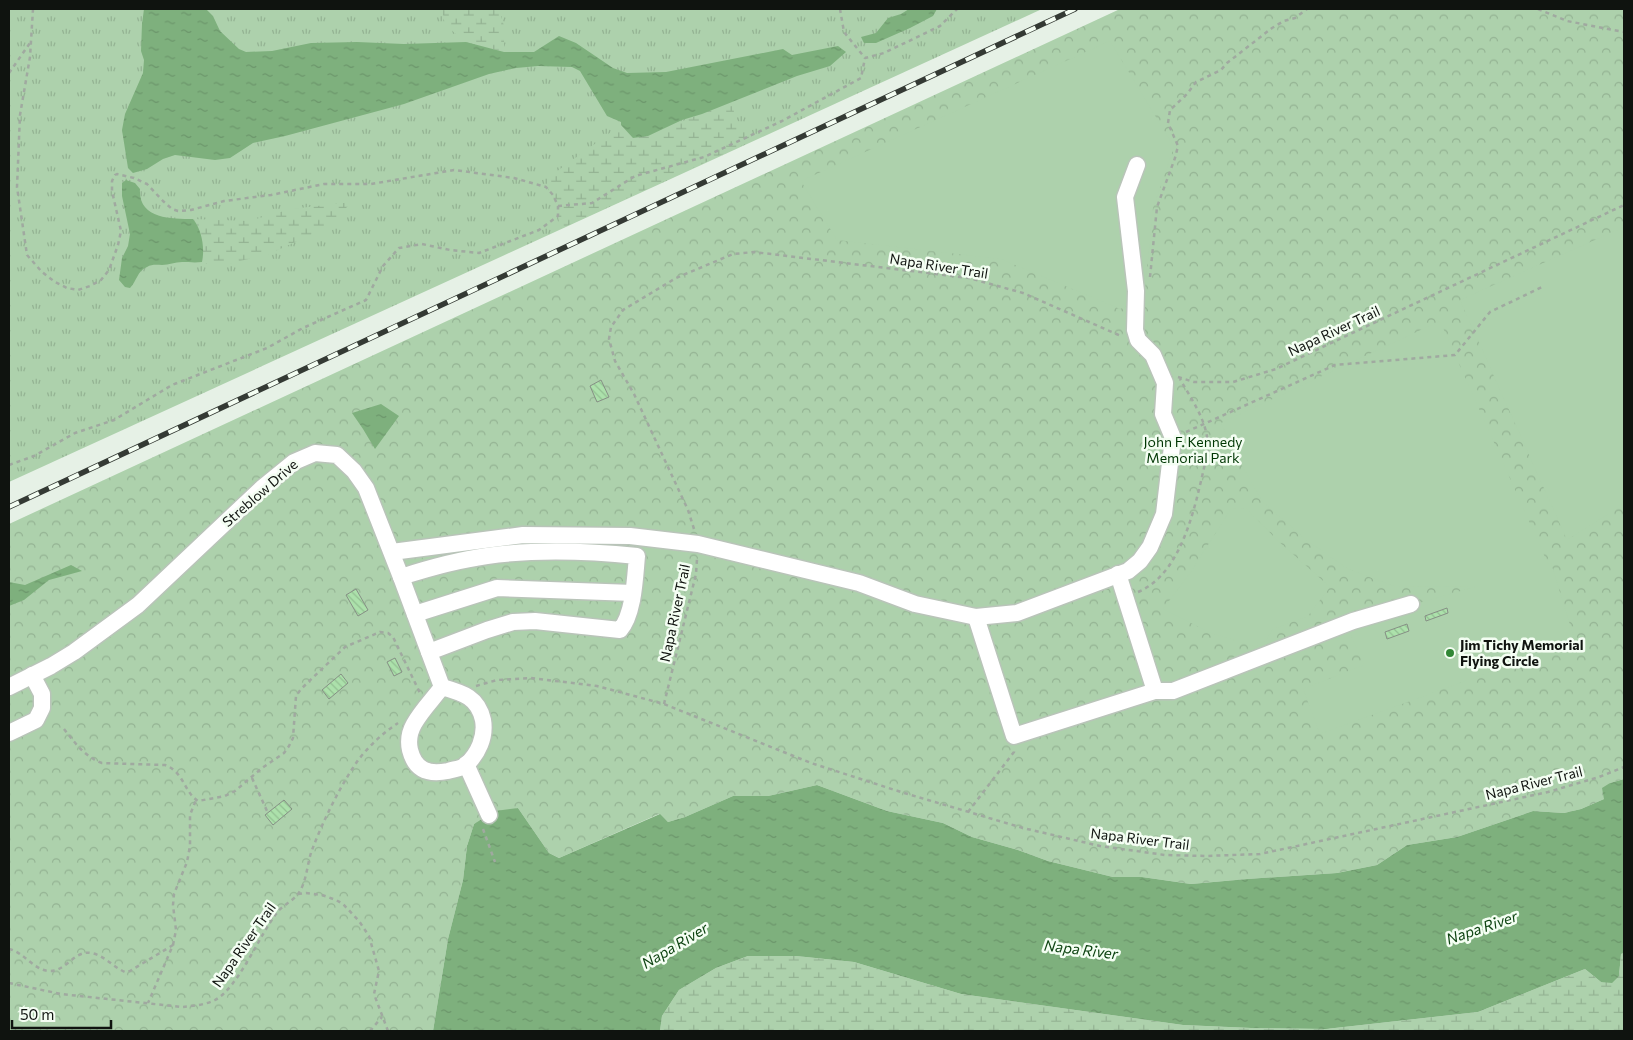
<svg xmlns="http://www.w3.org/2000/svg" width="1633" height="1040" font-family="Commissioner,sans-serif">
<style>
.grass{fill:url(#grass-tufts)}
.wetland{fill:url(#wetland-marsh)}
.park{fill:url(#park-crowns)}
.pitch{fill:#add1ac}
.water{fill:url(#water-ripples)}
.building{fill:url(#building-back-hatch);stroke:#868f85}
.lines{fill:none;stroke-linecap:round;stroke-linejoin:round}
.minor-casing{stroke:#b9c4b9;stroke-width:19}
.path{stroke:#a0a9a0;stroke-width:2.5;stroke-dasharray:4 4;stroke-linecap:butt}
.minor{stroke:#fff;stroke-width:16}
.rail-casing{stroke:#343a34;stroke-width:5.5}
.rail{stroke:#f4fef3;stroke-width:4;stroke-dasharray:11;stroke-linecap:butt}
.poi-dot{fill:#318735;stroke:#f4fef3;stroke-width:2}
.labels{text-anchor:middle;stroke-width:5;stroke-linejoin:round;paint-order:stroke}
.street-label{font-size:14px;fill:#0f130f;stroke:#f4fef3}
.park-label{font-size:14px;fill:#003704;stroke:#f4fef3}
.poi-label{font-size:14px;font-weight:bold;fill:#0f130f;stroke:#f4fef3;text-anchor:start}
.water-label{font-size:15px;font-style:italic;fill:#0e4412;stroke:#f4fef3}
</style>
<defs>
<pattern id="grass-tufts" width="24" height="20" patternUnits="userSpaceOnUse" patternTransform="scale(1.25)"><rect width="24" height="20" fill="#add1ac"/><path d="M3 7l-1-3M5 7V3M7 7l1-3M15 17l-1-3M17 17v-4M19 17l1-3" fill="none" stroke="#94b393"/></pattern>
<pattern id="wetland-marsh" width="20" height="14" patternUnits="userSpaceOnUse" patternTransform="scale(1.25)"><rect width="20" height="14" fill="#add1ac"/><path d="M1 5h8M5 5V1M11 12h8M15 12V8" fill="none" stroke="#94b393"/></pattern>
<pattern id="park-crowns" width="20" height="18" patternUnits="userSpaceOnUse" patternTransform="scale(1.25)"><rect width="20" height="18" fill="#add1ac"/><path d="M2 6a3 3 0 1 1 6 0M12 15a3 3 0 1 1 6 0" fill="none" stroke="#94b393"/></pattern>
<pattern id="water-ripples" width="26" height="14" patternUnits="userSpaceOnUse" patternTransform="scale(1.25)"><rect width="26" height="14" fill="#7eb07d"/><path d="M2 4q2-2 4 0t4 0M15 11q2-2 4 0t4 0" fill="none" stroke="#6c966b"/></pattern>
<pattern id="building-back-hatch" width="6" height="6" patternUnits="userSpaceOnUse" patternTransform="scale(1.25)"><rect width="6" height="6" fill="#ace1ab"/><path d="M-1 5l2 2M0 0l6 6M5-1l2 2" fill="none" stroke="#93c092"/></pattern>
</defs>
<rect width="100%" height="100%" fill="#e6f1e6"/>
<polygon class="grass" points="9,9 1042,9 9,482"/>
<g class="wetland">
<polygon points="442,9 499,9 504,26 504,52 466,42 445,25"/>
<path d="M732,101L735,118L756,139L560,229C557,211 559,202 546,187L549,177L621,125L633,138C667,128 699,115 732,101Z"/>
<path d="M352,202L326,228L269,254L215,267L202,262C205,248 202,230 193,219L249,221L291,209Z"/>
<polygon points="1624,953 1624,1031 660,1031 662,1016 679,990 716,968 748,956 796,956 854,962 961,994 1183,1025 1251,1028 1326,1029 1478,1012 1585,969 1601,982 1619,976 1621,954"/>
</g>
<polygon class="park" points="1120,9 1624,9 1624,779 1610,783 1604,799 1581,809 1564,813 1533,811 1457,837 1407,845 1377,865 1337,873 1247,879 1191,884 1142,877 1113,877 1048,861 1018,850 972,837 943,823 887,811 817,785 768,796 733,796 685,817 668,822 659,814 559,858 549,853 518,808 474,824 467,846 463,880 448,939 433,1031 9,1031 9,524"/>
<g class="pitch">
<polygon points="1110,41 1174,147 1153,208 1144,300 1120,309 1001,259 837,240 801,181"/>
<polygon points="1624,227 1624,498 1608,514 1567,540 1460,300"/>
<polygon points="1440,321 1548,564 1551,563 1575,641 1320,734 1303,689 1364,665 1346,624 1478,586 1396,587 1348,569 1305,539 1263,502 1238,459 1221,423"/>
<polygon points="1246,508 1277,540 1330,587 1308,616 1273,629 1266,640 1256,647 1211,633 1163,609 1190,573 1231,509"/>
</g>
<g class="water">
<polygon points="144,9 206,9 213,16 220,31 239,49 246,52 272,51 311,43 357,42 404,44 466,42 504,52 534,52 559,36 576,43 613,68 627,73 666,72 783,49 792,55 838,46 846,52 830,66 797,76 702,114 682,120 648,136 633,138 621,125 621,122 607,116 580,71 572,67 538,66 516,68 489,74 404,104 285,136 253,143 230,158 215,160 175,155 163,159 147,169 133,173 128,168 122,130 125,114 143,73 144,60 141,51 142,24"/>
<polygon points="909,9 937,9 933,16 910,28 876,43 864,43 861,37 876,33 888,18 901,14"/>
<path d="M126,180L135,183L140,189C138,219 171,219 193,219C202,230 205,248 202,262C194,263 189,262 182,262C175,262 169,265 162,265C157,265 152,264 147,267C137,271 137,281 130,288L125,287L119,280L122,258L128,246L130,234L122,196V183Z"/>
<polygon points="381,404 399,416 375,449 363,429 352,413"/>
<polygon points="71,565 82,571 49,580 24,600 9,606 9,582 25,585"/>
<polygon points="1624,779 1624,953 1621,954 1619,976 1612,983 1601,982 1585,969 1478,1012 1326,1029 1251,1028 1183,1025 961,994 854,962 796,956 748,956 716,968 679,990 662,1016 660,1031 433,1031 448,939 463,880 467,846 474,824 495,811 518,808 549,853 559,858 660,814 668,822 685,817 733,796 768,796 817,785 887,811 943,823 972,837 1018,850 1048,861 1113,877 1142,877 1191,884 1247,879 1337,873 1377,865 1407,845 1457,837 1533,811 1564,813 1581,809 1604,799 1602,788 1610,783"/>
</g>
<g class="building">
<polygon points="601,380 609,397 597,402 590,386"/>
<polygon points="356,589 368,610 358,616 346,595"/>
<polygon points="1447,608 1448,613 1426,621 1425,616"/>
<polygon points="1407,624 1409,631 1387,639 1385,632"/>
<polygon points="395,658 402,672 394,676 387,662"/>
<polygon points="341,674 348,683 329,699 322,690"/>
<polygon points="284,800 292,809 273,825 265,815"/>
</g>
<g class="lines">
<g class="minor-casing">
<g id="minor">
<polyline points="392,552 523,535 630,536 698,544 859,583 915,604 976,617 1017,613 1128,571 1140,561 1150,547 1164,514 1173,438 1163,414 1165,383 1153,355 1138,340 1135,330 1136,291 1125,197 1137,165"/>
<path d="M401,577C429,568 458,560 487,556C536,549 588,551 637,556C635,577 634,614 620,630L535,621L513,622L487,630L429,652"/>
<polyline points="415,614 497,588 633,593"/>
<polyline points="976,617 1014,736 1155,691 1118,574"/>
<polyline points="9,687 51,666 74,652 138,605 262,488 294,462 315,453 337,455 354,471 366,488 401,577 442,687"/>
<path d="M442,687C463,693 478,697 483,720C486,737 478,754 466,765C461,769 454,769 448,771C428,775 415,770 410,750C408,741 410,731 414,724C421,711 433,699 442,687Z"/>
<polyline points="1155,691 1173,691 1353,621 1411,604"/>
<polyline points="9,733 36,720 42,708 42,694 32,675"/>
<polyline points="466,764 489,815"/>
</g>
</g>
<g class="path">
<polyline points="840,9 844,32 865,58 884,53 940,26 957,9"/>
<polyline points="1538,9 1567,21 1624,32"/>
<polyline points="9,73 30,43"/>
<polyline points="558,206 592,203 635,176 704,157 782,121 861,78 865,58"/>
<polyline points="1150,277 1157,207 1175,158 1178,146 1168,123 1170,110 1187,94 1196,82 1221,70 1227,63 1272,28 1284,21 1295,18 1307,9"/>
<polyline points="1178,377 1194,382 1233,382 1276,369 1624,205"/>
<polyline points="1186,432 1335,365 1455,355 1490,312 1542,287"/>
<polyline points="9,465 34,456 75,433 114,420 172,385 267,348 303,328 366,300 383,266 399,248 422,244 450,250 479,253 539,230 558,216 558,206 553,195 546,187 514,178 454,170 371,184 324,184 271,195 224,201 191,210 178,211 172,209 163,201 147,184 134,178 117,174 115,175 112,181 112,191 121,231 118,245 109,270 101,280 90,286 78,290 67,288 55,282 42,272 27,255 17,187 20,115 30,57 33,9"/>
<polyline points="694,529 688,510 634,394 615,361 609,339 611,327 623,310 676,278 733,254 754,252 969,278 1023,293 1121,336"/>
<path d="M1138,592C1186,572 1197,495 1208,451C1209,423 1193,402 1180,379"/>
<polyline points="476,686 497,680 531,678 597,686 664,704 811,763 901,792 1023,828 1100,846 1165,855 1206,856 1260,854 1548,792 1599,777 1624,767"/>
<polyline points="664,704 696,574 697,559"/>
<path d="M64,729C75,743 85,757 102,763L165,765C184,772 184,792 198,801L225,796L235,791L262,768L284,753L289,746L293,738L296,696L301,689L345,647L380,632L388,633L393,637L420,693"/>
<polyline points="252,778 267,811"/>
<polyline points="968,812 1014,752 1014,750"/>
<polyline points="483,829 495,862"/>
<polyline points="298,894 306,893 322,895 336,900 343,904 359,921 369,936 379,971 374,994 388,1031"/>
<polyline points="173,945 176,930 173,905 174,894 187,862 190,846 190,815 196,800"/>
<path d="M9,949C24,952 33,970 49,971C66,972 74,950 91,953C104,955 113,967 125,972L130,971L173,945L148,1003"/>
<path d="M9,983L61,994L182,1007C192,1006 205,1005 215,1000C238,988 259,936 276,914C281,906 293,901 298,894C307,882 307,863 312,850C323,821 341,784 359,759C370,745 383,733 398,723"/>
<polyline points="370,1031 382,1017"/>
</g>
<use href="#minor" class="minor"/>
<g class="rail-casing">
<polyline id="rail" points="9,507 1075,9"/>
</g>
<use href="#rail" class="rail"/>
</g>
<circle class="poi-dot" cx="1450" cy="653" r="5"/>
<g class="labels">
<g class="street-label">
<text transform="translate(939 266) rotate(9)" y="5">Napa River Trail</text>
<text transform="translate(1334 331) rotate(-25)" y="5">Napa River Trail</text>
<text transform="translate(260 493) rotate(-41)" y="5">Streblow Drive</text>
<text transform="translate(675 613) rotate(-78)" y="5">Napa River Trail</text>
<text transform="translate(1534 783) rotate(-14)" y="5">Napa River Trail</text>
<text transform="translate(1140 839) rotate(7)" y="5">Napa River Trail</text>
<text transform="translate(244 945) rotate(-55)" y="5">Napa River Trail</text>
</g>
<g class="park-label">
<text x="1193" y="447">John F. Kennedy<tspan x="1193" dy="16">Memorial Park</tspan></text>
</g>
<g class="poi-label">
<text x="1460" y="650">Jim Tichy Memorial<tspan x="1460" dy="16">Flying Circle</tspan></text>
</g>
<g class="water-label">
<text transform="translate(1482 928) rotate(-19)" y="5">Napa River</text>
<text transform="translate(675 946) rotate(-31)" y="5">Napa River</text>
<text transform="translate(1081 950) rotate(7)" y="5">Napa River</text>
</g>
</g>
<rect width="1633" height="1040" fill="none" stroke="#0f130f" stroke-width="20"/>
<path d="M12 1020v8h99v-8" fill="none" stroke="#0f130f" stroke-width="2.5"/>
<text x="20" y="1020" font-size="15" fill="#0f130f" stroke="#f4fef3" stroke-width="4" paint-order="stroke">50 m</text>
</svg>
